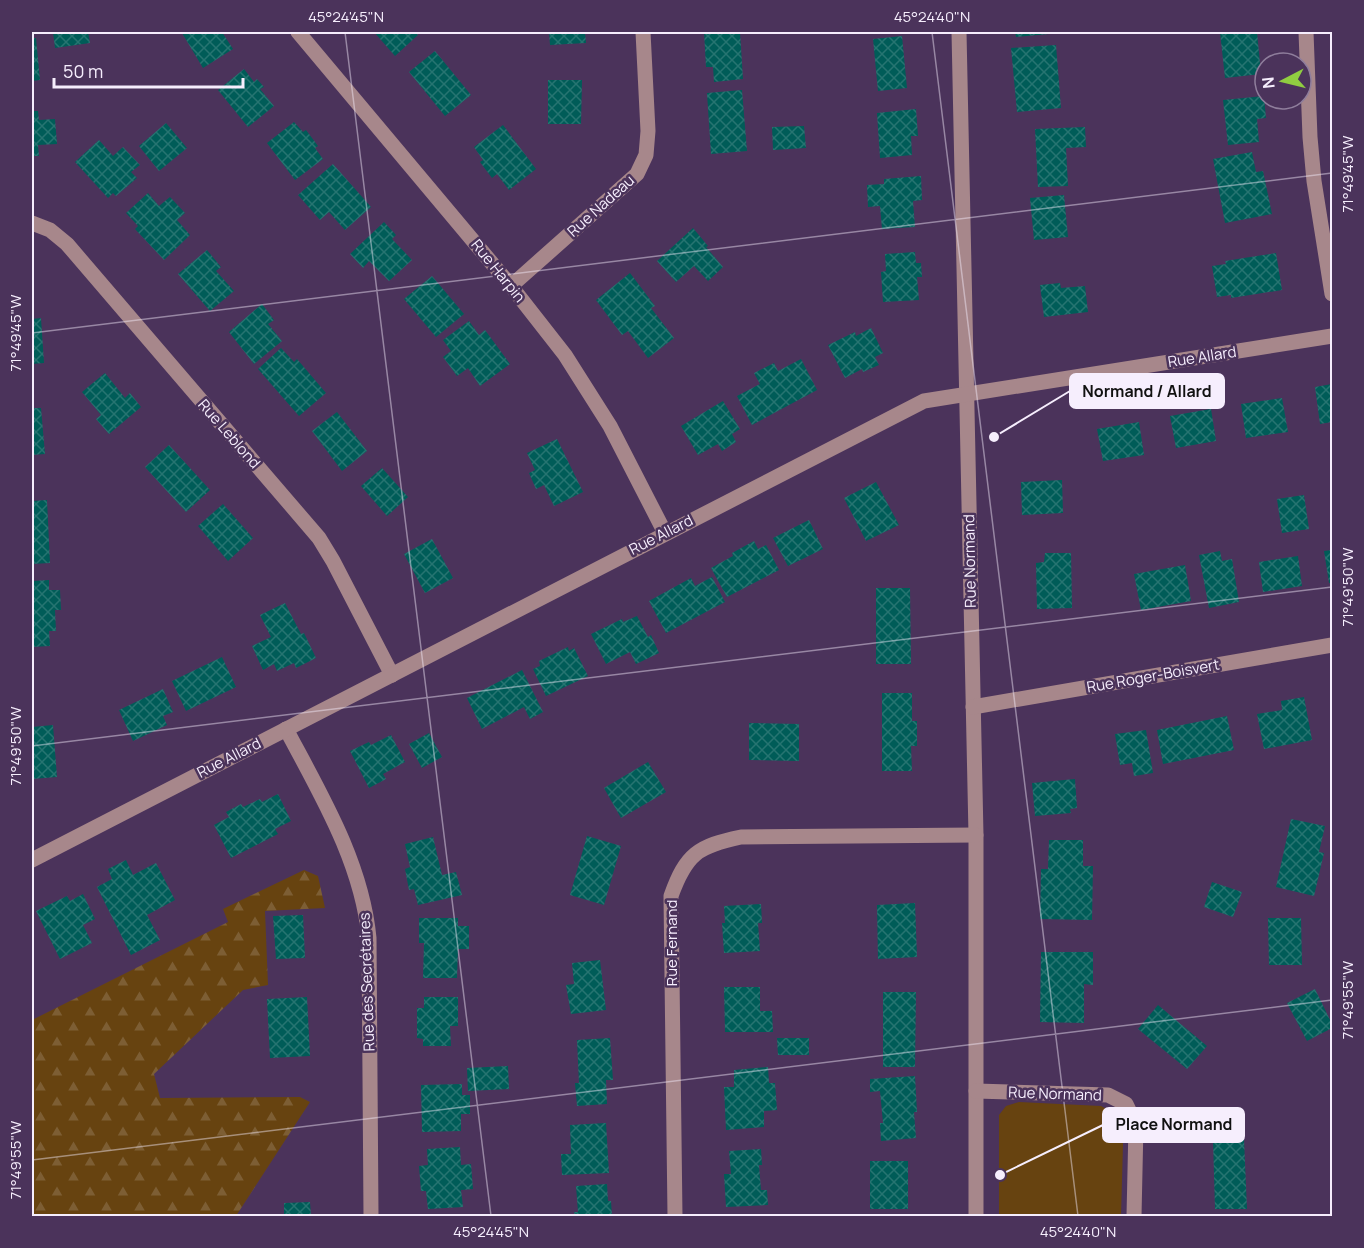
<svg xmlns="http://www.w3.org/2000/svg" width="1364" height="1248" font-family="Manrope,sans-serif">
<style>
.grass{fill:#674310}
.forest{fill:url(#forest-firs)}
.building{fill:url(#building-cross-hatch)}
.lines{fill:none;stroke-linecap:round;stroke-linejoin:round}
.minor{stroke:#a7878b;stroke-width:15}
.ticks{fill:none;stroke:#f6eefd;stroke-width:1.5;stroke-opacity:0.45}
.labels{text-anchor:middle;stroke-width:5;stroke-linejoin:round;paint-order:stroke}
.street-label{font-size:15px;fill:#f6eefd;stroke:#4b335b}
.leader{fill:none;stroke:#f6eefd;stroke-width:2}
.callout-dot{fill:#f6eefd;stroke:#4b335b;stroke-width:2}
.callout{fill:#f6eefd;stroke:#f6eefd;stroke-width:2}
.callout-label{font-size:16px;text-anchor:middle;font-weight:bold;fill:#111}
.neatline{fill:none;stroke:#f6eefd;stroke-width:2}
.ticks-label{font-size:15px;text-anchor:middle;fill:#f6eefd}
</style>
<defs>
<pattern id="forest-firs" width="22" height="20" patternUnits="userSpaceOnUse" patternTransform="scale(1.5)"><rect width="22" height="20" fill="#674310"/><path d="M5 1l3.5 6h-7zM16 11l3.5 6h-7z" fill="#7d5e34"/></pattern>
<pattern id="building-cross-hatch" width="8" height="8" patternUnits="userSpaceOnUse" patternTransform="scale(1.5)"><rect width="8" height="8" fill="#005c58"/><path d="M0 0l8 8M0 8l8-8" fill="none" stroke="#267471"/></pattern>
</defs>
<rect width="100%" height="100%" fill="#4b335b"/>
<polygon class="grass" points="1019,1102 1101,1106 1116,1114 1122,1127 1123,1144 1121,1216 999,1216 999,1115 1006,1106"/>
<polygon class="forest" points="304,870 318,876 325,908 265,911 268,985 243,990 154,1074 160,1098 300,1097 310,1102 236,1216 32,1216 32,1020 228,922 223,909"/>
<g class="building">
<polygon points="53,32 88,32 90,43 55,48"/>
<polygon points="184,32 222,32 233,49 203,68 182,33"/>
<polygon points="374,32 415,32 418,35 395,56"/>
<polygon points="549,32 585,32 586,43 550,45"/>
<polygon points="704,32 740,32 743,79 714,82 713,67 706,67"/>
<polygon points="1015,32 1060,32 1060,33 1016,37"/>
<polygon points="1220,32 1257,32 1261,74 1225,78"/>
<polygon points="902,36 907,88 878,91 873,39"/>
<polygon points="32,38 36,38 40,80 32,81"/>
<polygon points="1056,45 1061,108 1017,112 1011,48"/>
<polygon points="435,51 471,95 445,116 409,72"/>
<polygon points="244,69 254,82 257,79 264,87 260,89 274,106 248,127 218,90"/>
<polygon points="548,80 582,80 581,124 548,124"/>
<polygon points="742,90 747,151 711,154 707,93"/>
<polygon points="1264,96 1266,118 1257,119 1259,142 1228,145 1223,100"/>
<polygon points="916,109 918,136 911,136 912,155 880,158 877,113"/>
<polygon points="32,111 38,111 39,120 55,119 57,144 38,145 39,156 32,156"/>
<polygon points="294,122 303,132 306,130 318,146 315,148 323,159 295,180 267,143"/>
<polygon points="166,123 187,148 159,171 139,146"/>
<polygon points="503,125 536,169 509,190 497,174 492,178 480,162 483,160 474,147"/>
<polygon points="804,126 806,148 773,150 772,127"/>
<polygon points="1085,127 1086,147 1066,148 1068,186 1038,187 1035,129"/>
<polygon points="99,140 113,156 123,147 140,165 131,172 137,178 116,196 113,193 108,198 75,162"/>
<polygon points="1252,152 1256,172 1263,171 1272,214 1225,223 1213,159"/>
<polygon points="333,164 371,207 345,230 329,212 320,220 298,195"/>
<polygon points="921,176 922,200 913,201 915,227 882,229 880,206 868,207 867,185 884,184 884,179"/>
<polygon points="148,193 159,206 170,197 185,213 177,220 190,235 164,260 135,229 138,226 126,213"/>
<polygon points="1064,195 1068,237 1034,240 1030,198"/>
<polygon points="384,222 396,235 392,239 412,260 389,281 369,261 363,268 350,254"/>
<polygon points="693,228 708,246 706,247 723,267 708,281 694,266 676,282 657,261"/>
<polygon points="207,250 221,267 216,271 234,291 210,311 178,274"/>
<polygon points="915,252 916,263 921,263 922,277 917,277 919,300 883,302 881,272 886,271 885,254"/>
<polygon points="1276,253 1282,290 1231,298 1231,295 1217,297 1212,266 1226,264 1225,261"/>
<polygon points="630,273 655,306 651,308 674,338 648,358 628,331 622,335 596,300"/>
<polygon points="432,276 464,314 436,337 404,299"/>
<polygon points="1060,283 1061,288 1085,286 1088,312 1044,317 1040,285"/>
<polygon points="262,304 274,320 268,324 282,341 254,364 229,332"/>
<polygon points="41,318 44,363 32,364 32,319"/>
<polygon points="469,321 479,335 485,330 510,364 480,386 468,368 457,376 443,357 451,351 443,340"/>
<polygon points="871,328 883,353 875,357 879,365 863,372 862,369 845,378 828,345 855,332 856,336"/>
<polygon points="281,348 294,362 297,359 326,393 299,416 258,369"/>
<polygon points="801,359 817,390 752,425 737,396 760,384 754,373 774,363 778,371"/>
<polygon points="105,373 125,398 130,393 141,407 109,434 96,419 101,415 82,392"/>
<polygon points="1332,384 1332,422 1320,424 1315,387"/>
<polygon points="1282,398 1288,432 1246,438 1241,404"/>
<polygon points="723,401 740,429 732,434 736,442 722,451 718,444 698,455 681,426"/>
<polygon points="32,408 41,408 45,454 32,455"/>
<polygon points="1211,409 1216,441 1176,448 1170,416"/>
<polygon points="337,412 367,451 342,471 312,431"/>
<polygon points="1139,422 1144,455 1103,461 1097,429"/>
<polygon points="557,439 583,492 554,506 544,485 536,489 529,473 535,470 527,453"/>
<polygon points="169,445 210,490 186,512 145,467"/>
<polygon points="382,468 408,497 387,516 361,486"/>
<polygon points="1062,480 1063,513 1022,515 1021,482"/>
<polygon points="876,482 899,525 866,541 844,498"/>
<polygon points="1304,495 1309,529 1282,533 1277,499"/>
<polygon points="47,500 50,563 32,564 32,501"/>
<polygon points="223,504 253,538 228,561 198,526"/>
<polygon points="809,520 823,549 788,566 773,538"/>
<polygon points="432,539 453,578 425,593 404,554"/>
<polygon points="754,541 758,549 766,545 779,570 727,597 711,568 733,556 732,553"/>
<polygon points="1332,550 1332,583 1329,583 1324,551"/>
<polygon points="1220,551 1222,561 1232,559 1239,602 1209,608 1199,555"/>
<polygon points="1045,553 1071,553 1072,608 1037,609 1036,563 1044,562"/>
<polygon points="1298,556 1302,586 1263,592 1259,562"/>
<polygon points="1185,565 1191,601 1141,610 1134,574"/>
<polygon points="712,577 725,602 666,633 649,601 691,578 695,586"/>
<polygon points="49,580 49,590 60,590 61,610 55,610 56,631 49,631 50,646 32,647 32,581"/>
<polygon points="876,588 910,588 911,664 876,664"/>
<polygon points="285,603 301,634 304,633 316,658 296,668 294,663 277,671 274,664 263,670 252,646 271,637 260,615"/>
<polygon points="637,616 648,637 651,635 659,653 636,664 630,652 606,664 591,634 622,619 623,622"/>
<polygon points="568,647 569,651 574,648 588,676 546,696 533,669 540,666 539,661"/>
<polygon points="222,657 236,687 186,711 172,681"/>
<polygon points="522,670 543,712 530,719 524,707 482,729 467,698"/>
<polygon points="163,689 173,712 163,716 167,725 133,741 119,710"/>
<polygon points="882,693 912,693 912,721 917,721 917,746 911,746 912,771 882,771"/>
<polygon points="1304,697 1312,740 1264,749 1257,714 1282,710 1281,701"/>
<polygon points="1227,716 1234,750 1163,764 1157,730"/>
<polygon points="749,723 799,724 799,761 749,760"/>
<polygon points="53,725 57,777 32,779 32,727"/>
<polygon points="1146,730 1153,773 1134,776 1132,763 1120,765 1115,734"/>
<polygon points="429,733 442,757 422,768 409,744"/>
<polygon points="391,735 405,762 383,774 386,779 369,788 350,751 369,742 371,745"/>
<polygon points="648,762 666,792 621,818 604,788"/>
<polygon points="1075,779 1077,808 1070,809 1071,813 1035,816 1032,783"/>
<polygon points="278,794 291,821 275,829 278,834 231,858 214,825 229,817 226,812 241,804 243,807 260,799 262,802"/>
<polygon points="1291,819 1325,826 1319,852 1324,853 1314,896 1276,887"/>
<polygon points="587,836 621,846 604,905 570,895"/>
<polygon points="433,837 442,875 456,872 462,895 418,905 414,889 409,890 405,869 410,867 405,844"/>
<polygon points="1049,840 1083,840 1083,866 1093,866 1092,920 1040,919 1041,869 1048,869"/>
<polygon points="126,860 133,875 156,863 175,900 147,915 160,940 131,955 97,887 112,879 108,869"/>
<polygon points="1212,882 1242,892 1233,917 1204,907"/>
<polygon points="83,894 95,919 83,925 92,943 60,959 36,911 67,896 70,901"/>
<polygon points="915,903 917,957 878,959 877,905"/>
<polygon points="761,904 762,923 758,923 760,951 724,953 722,923 725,923 724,906"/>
<polygon points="303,915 305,958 276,959 273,916"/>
<polygon points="419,918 458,918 458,926 469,926 469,949 458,949 457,978 423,978 424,943 419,943"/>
<polygon points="1268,918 1301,918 1302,965 1269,965"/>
<polygon points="1041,952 1093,952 1093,985 1084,984 1084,1023 1040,1022"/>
<polygon points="600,960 606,1010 571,1014 566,985 574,984 572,963"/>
<polygon points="724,987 760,987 760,1011 772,1011 773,1032 725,1032"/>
<polygon points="1315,989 1332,1024 1332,1028 1307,1041 1287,1003"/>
<polygon points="883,992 916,992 915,1067 883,1067"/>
<polygon points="307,997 310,1056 270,1058 267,999"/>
<polygon points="424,997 458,997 458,1026 450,1026 451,1046 423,1046 423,1039 417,1038 417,1008 424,1008"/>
<polygon points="1158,1005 1207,1046 1187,1069 1138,1029"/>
<polygon points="610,1038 613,1080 606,1080 607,1104 577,1106 575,1083 579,1083 577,1040"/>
<polygon points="777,1038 809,1038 809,1055 778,1055"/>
<polygon points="508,1066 509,1089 468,1091 467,1068"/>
<polygon points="768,1067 769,1083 775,1083 777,1110 764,1111 764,1127 726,1130 724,1087 734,1087 734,1070"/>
<polygon points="915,1076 917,1112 914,1112 916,1138 881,1141 880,1123 883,1123 880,1091 870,1092 870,1079"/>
<polygon points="462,1084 462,1095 470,1095 470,1114 461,1114 461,1131 422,1132 421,1085"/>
<polygon points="606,1123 609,1173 562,1175 561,1154 571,1154 570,1125"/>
<polygon points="1244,1139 1247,1209 1215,1209 1213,1140"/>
<polygon points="460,1147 461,1165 471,1164 473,1189 461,1190 463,1207 428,1209 426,1191 421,1191 419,1166 428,1165 427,1149"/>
<polygon points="761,1149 762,1165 759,1165 761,1190 767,1190 768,1205 726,1207 724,1174 731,1174 729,1151"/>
<rect x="870" y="1161" width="38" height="48"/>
<polygon points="607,1184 608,1201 611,1201 612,1216 575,1216 574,1212 578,1212 576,1186"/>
<polygon points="310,1202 311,1216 284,1216 284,1203"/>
</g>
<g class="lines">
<g class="minor">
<polyline points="298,32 511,286 565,355 610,426 665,533"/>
<polyline points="959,32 976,835 976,1216"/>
<polyline points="1306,32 1310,137 1314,181 1332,294"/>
<polyline points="32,223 50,230 67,244 319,538 333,561 392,675"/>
<polyline points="511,286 637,174 646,155 648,131 643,32"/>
<polyline points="973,707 1332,645"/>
<path d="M286,729C321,795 362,863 369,938L371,1216"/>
<polyline points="32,860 924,401 1332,336"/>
<polyline points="976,1091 1108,1095 1126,1104 1136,1125 1134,1216"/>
<path d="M675,1216L671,896C686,854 698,846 741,837L976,835"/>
</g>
</g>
<path class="ticks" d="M345,32L491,1216M932,32L1078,1216M32,333L1332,173M32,746L1332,587M32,1160L1332,1000"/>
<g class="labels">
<g class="street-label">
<text transform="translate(601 206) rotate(-42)" y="5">Rue Nadeau</text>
<text transform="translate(498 271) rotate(51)" y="5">Rue Harpin</text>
<text transform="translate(1202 357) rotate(-9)" y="5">Rue Allard</text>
<text transform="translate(229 434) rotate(49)" y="5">Rue Leblond</text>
<text transform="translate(661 535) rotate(-27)" y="5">Rue Allard</text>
<text transform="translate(970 561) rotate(-91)" y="5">Rue Normand</text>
<text transform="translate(1153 676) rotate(-10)" y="5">Rue Roger-Boisvert</text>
<text transform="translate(229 758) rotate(-27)" y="5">Rue Allard</text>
<text transform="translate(672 943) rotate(-90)" y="5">Rue Fernand</text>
<text transform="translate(367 982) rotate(-92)" y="5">Rue des Secrétaires</text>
<text transform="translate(1055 1094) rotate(2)" y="5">Rue Normand</text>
</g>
</g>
<path class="leader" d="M994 437L1070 391M1000 1175L1103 1125"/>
<g class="callout-dot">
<circle cx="994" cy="437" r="6"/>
<circle cx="1000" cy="1175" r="6"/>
</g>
<g class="callout">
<rect x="1070" y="374" width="154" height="34" rx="6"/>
<rect x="1103" y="1108" width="141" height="34" rx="6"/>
</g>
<g class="callout-label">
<text x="1147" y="397">Normand / Allard</text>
<text x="1174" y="1130">Place Normand</text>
</g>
<rect width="1364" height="1248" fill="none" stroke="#4b335b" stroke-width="66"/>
<g transform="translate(1283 81) rotate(263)"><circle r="28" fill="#4b335b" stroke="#8f7e9c" stroke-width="1.5"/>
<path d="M0-4.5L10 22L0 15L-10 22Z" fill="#90cd41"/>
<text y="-9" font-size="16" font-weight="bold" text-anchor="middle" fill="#f6eefd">N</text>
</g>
<path d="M54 78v9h189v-9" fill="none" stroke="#f6eefd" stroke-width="3"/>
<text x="63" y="78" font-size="18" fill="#f6eefd" stroke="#4b335b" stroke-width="4.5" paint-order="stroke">50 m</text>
<rect x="33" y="33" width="1298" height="1182" class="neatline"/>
<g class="ticks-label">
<text x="346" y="22">45°24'45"N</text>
<text x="932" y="22">45°24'40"N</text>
<text transform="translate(1348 174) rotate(-90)" y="5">71°49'45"W</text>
<text transform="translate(16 333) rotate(-90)" y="5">71°49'45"W</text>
<text transform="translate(1348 587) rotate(-90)" y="5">71°49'50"W</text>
<text transform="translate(16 746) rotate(-90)" y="5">71°49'50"W</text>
<text transform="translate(1348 1000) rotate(-90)" y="5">71°49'55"W</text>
<text transform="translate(16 1160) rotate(-90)" y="5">71°49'55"W</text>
<text x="491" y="1237">45°24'45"N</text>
<text x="1078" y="1237">45°24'40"N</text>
</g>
</svg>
